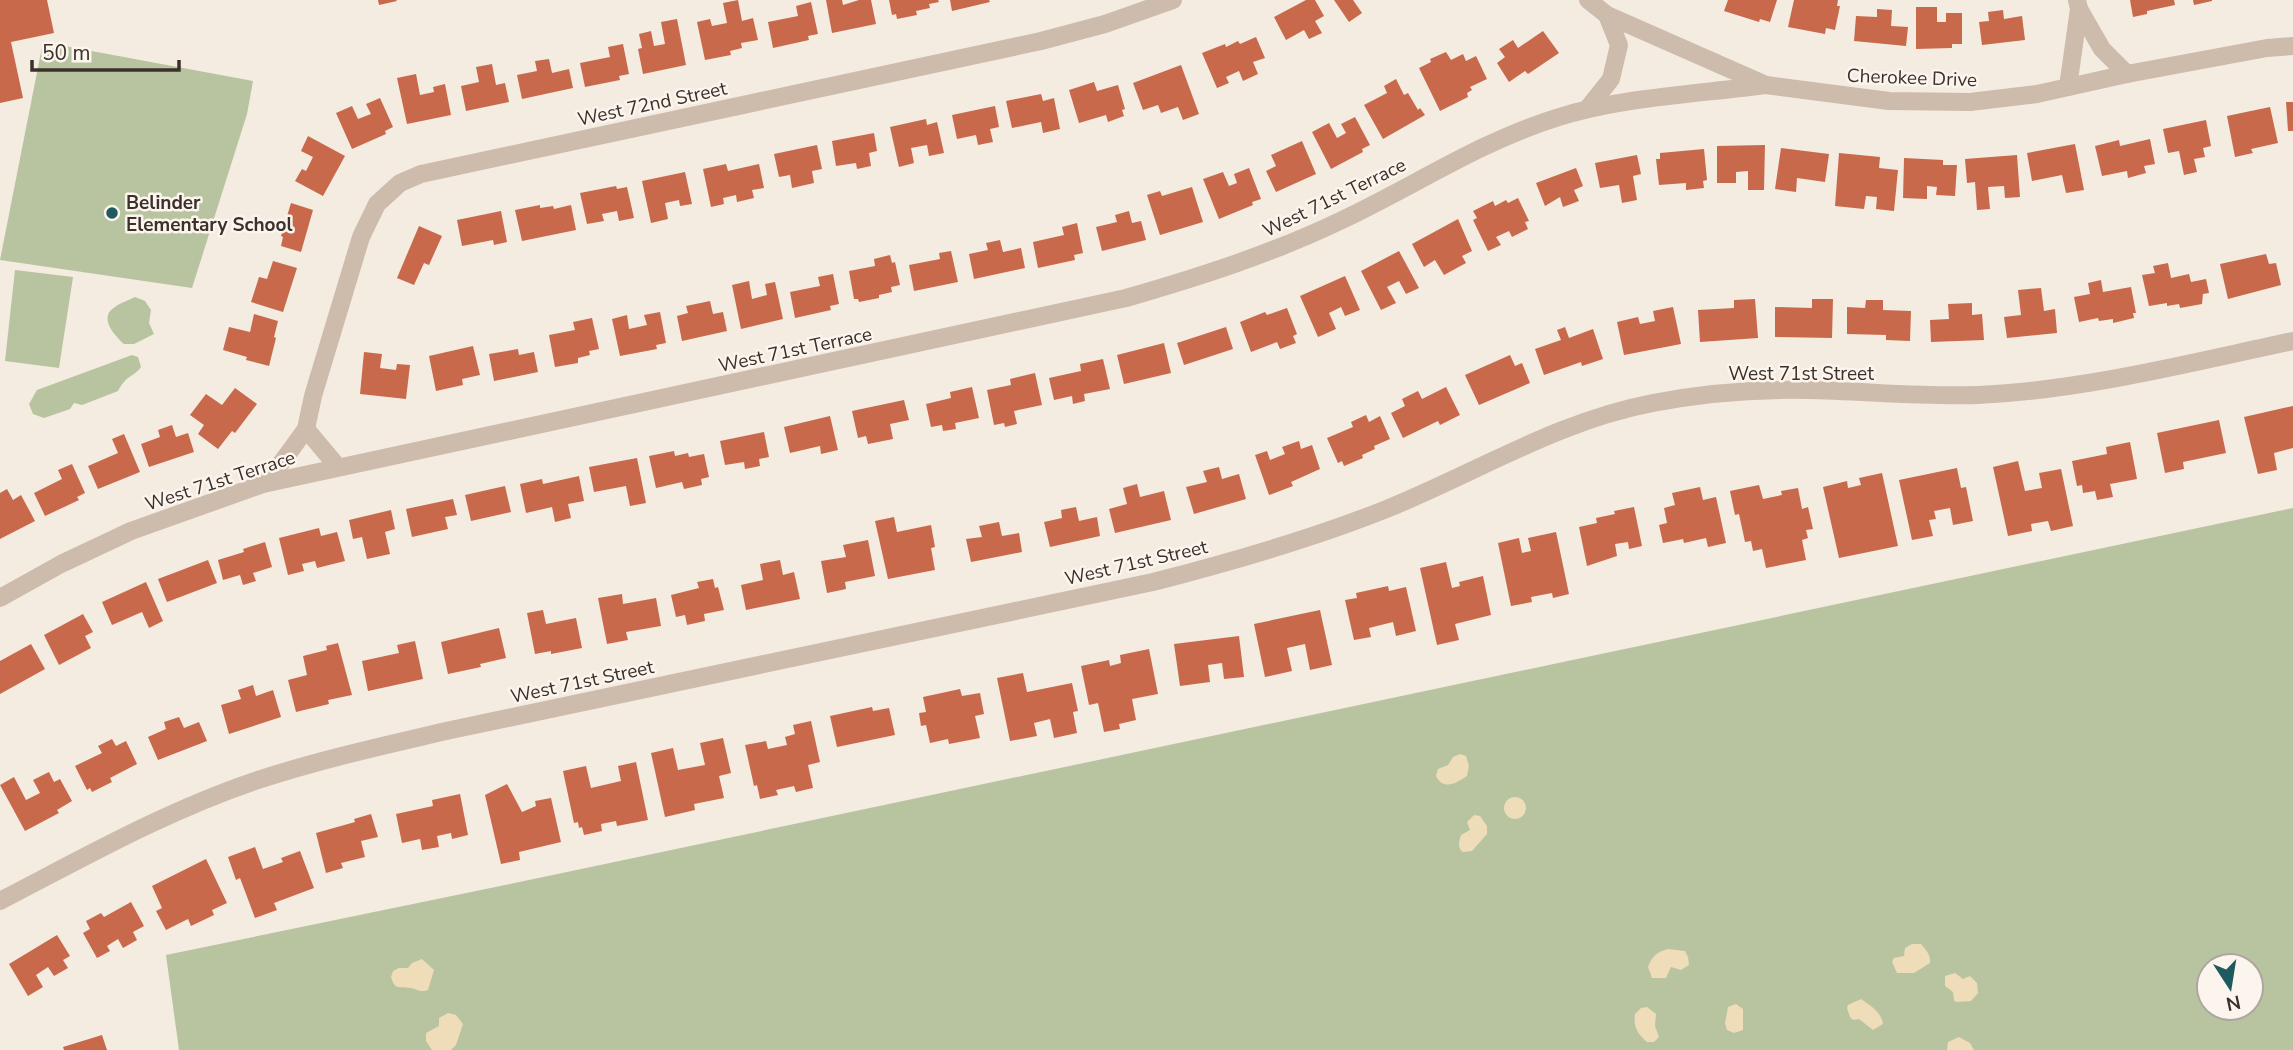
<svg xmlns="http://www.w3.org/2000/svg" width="2293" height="1050" font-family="'Nunito Sans',sans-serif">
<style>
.green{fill:#b8c4a0;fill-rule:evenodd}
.sand{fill:#efdcb8}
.building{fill:#c8694b}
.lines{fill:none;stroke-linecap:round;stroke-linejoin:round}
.minor{stroke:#cdbbac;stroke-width:18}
.poi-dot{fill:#1f5a5e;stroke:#fbf5ee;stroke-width:2.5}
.labels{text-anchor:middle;stroke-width:5;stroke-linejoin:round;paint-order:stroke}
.street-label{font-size:19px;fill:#3b302b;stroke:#fbf5ee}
.poi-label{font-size:19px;font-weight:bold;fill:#3b302b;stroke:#fbf5ee;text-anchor:start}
</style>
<rect width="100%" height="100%" fill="#f4ebe1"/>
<g class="green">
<polygon points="43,42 253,81 247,114 192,288 0,260"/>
<polygon points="15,270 73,277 59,368 5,361"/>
<path d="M135,297L145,301L151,310L149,323L154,334L134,344H124C114,335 98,317 115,307C121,302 128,301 135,297Z"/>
<path d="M132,355L138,357L141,367C133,378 127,374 118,391L82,405L74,403L70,409L44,418L33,414L29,404L37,390Z"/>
<path d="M2293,508V1050H179L166,955L510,884ZM2209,966H2251V1008H2209Z"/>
</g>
<g class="sand">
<path d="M1460,754L1466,756L1469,766L1467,776C1457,783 1443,791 1436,776L1438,769L1448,765L1453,757Z"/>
<circle cx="1515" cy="808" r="11"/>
<path d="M1474,815L1480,816L1487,826V834L1472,851L1463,852C1457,848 1459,841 1461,835L1470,830L1467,822Z"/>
<path d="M1912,944H1921C1926,950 1931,955 1930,963L1914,973H1897L1892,962L1894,958L1904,956L1905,948Z"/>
<path d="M1668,949L1685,951L1688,957L1689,965L1681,970L1671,967L1666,978H1652L1648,967C1652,956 1657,952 1668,949Z"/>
<path d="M422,959L434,970L428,990C419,993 418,989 410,988C399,986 395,991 391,977L393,971L399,968H408L412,963Z"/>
<polygon points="1955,973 1963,979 1970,976 1977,983 1978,993 1971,1001 1956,1002 1954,1000 1953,992 1945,986 1945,976"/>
<path d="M1861,999C1870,1005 1882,1013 1883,1024L1873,1030L1859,1019L1853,1020L1850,1017L1847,1008L1848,1005Z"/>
<polygon points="1736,1004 1743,1009 1743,1030 1734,1033 1727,1030 1725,1023 1728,1007"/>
<path d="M1647,1007L1656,1014L1655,1026L1659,1037L1654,1042H1647C1638,1034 1633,1027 1635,1014L1641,1008Z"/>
<polygon points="448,1013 456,1015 463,1024 456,1045 451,1050 432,1050 426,1041 426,1033 439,1026 439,1018"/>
<polygon points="1959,1037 1970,1043 1974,1050 1947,1050 1948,1042"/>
</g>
<g class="building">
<polygon points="0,0 47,0 54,33 11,42 23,98 0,103"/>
<polygon points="378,0 396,0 397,1 379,5"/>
<polygon points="738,0 742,21 753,18 758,40 741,43 742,48 730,51 731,55 705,60 697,22 710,19 712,26 727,23 723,3"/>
<polygon points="826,0 842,0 843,5 859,0 871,0 876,24 832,33"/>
<polygon points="889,0 938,0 939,2 929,4 930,8 916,11 917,15 897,19 896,14 892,15"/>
<polygon points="950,0 989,0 990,2 952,11"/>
<polygon points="1306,0 1315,0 1324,16 1315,21 1322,33 1309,39 1304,30 1286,40 1274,17"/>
<polygon points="1334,0 1353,0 1362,13 1349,22"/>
<polygon points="1728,0 1777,0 1770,22 1760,19 1759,22 1724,11"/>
<polygon points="1794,0 1838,0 1837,6 1840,6 1835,30 1826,28 1825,34 1788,27"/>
<polygon points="2130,0 2174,0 2175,5 2147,11 2147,14 2133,17"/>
<polygon points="2193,0 2212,0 2212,1 2194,5"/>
<polygon points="811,2 818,34 808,36 809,40 773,48 768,22 798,16 796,6"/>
<polygon points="1916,7 1937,7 1937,22 1946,22 1946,13 1962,13 1962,44 1952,44 1952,48 1916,49"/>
<polygon points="1877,9 1892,10 1891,26 1908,27 1906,46 1854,41 1856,16 1877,17"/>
<polygon points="2003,10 2004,19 2022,16 2025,40 1982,45 1979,22 1989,21 1988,12"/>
<polygon points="677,19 686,65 643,74 638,49 642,48 639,34 651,31 654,46 665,44 661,22"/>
<polygon points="1543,31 1559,53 1528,74 1525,71 1509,82 1497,63 1505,57 1499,49 1513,40 1518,48"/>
<polygon points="1256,37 1265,58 1253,62 1258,74 1243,81 1239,71 1226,77 1229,83 1217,88 1202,53 1225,44 1226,47 1238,41 1240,44"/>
<polygon points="623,44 629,74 619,76 620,80 585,87 580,63 610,57 608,47"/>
<polygon points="1446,52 1451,60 1463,54 1466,61 1476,56 1487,79 1470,87 1472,90 1467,93 1468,97 1440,111 1419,68 1431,62 1430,59"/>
<polygon points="549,59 552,73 569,69 573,88 522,99 517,75 537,71 535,61"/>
<polygon points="492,64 496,85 505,83 509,102 466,111 461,86 479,82 476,67"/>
<polygon points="1181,65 1199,114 1183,120 1178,107 1161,113 1158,105 1143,110 1133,83"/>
<polygon points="416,74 420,95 434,92 433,87 445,84 451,115 407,124 397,78"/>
<polygon points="1396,79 1404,95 1408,93 1418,110 1420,108 1425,115 1383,139 1364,105 1387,93 1384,86"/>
<polygon points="1094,82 1097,91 1118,85 1125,109 1122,110 1124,116 1108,122 1106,115 1079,123 1069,90"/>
<polygon points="1041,94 1043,101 1054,98 1060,129 1043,133 1041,122 1012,128 1006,101"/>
<polygon points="380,98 393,127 385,131 386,134 352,149 336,113 352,106 358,119 371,114 366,104"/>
<polygon points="2286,102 2293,102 2293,131 2288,131"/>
<polygon points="995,106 999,127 990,129 993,142 978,145 976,135 957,139 952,115"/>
<polygon points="2270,107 2278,143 2251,149 2253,153 2235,157 2227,116"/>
<polygon points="1355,117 1370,145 1362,149 1363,152 1331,169 1312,132 1329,123 1337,138 1346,133 1341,124"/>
<polygon points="926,119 927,125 937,122 944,153 929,156 927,145 911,148 914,163 899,167 890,127"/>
<polygon points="2206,120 2211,146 2203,148 2205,157 2194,159 2197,172 2184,175 2179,151 2168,153 2163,129"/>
<polygon points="874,133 877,151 869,153 871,166 857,169 856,163 836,166 832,141"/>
<polygon points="308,136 345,156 323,196 295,181 302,169 306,171 313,157 301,151"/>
<polygon points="2150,139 2155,164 2144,166 2146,173 2128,178 2127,171 2102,176 2095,146 2119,140 2120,146"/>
<polygon points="1302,141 1316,174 1276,192 1266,171 1276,166 1271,155"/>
<polygon points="2075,144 2084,190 2066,193 2062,175 2032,181 2027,153"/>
<polygon points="817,145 822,169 812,171 814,183 792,188 790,175 779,177 774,154"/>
<polygon points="1765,145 1764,190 1748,190 1748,171 1736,172 1736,183 1717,183 1717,146"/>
<polygon points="1781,148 1829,154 1825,182 1797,178 1796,192 1775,189"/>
<polygon points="1704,149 1707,180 1703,181 1704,188 1686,190 1686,183 1659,185 1656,159 1660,159 1660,153"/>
<polygon points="1839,153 1880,157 1879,168 1898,170 1894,211 1876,209 1877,197 1866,196 1864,209 1835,206"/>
<polygon points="1637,155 1641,174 1633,176 1637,200 1622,203 1619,185 1600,188 1595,163"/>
<polygon points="2017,155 2020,197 2005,198 2004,186 1988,187 1990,209 1977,210 1975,182 1967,183 1965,159"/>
<polygon points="1904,158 1943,160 1943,165 1957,165 1955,196 1936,195 1937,187 1927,186 1927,199 1903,198"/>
<polygon points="726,164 728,171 759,164 764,188 752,190 754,198 737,202 736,195 723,198 724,204 711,207 703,169"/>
<polygon points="1249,168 1261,199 1252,202 1253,205 1219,219 1203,179 1223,172 1229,186 1237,183 1234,174"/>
<polygon points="1576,168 1583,186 1574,190 1579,201 1563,207 1560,197 1545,206 1536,183"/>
<polygon points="685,172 692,204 680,206 679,200 665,203 668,219 651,223 642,181"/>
<polygon points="616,186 617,189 627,187 634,218 619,221 617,211 602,214 604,221 587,224 580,193"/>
<polygon points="1192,187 1203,222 1160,235 1147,195 1160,191 1162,196"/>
<polygon points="1518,198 1529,221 1525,222 1528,229 1512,237 1509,231 1496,237 1501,245 1488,251 1473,220 1477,218 1473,211 1493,201 1495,206 1506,200 1508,203"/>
<polygon points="291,203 313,210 301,252 281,246 283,237 281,236"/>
<polygon points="540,205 540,208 553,206 554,209 571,205 576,230 522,241 515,210"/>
<polygon points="501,211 507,242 494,245 493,240 462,246 457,220"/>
<polygon points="1129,211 1132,223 1141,221 1146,240 1102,251 1096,227 1117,222 1115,215"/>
<polygon points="1458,219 1472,251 1462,256 1466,263 1444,275 1435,260 1424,267 1412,244"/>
<polygon points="1077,223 1083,253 1074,255 1075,260 1038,268 1033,242 1064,235 1062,227"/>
<polygon points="419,226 442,236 429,265 424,263 414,285 397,278"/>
<polygon points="1000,240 1003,252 1021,248 1025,268 974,279 969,254 988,250 986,243"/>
<polygon points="951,251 958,282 914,291 909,265 940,259 939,253"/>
<polygon points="1399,251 1419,288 1406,294 1399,281 1387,287 1396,303 1381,310 1361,271"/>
<polygon points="2266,254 2269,264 2276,263 2281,285 2228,299 2220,264"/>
<polygon points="890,255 892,263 895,262 900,285 891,287 892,292 879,295 879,298 859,302 858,299 854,299 849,271 875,266 874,259"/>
<polygon points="273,261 297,268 283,312 251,302 259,277 267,279"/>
<polygon points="2168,263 2171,278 2189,274 2191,282 2206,279 2209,293 2203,294 2202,304 2180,308 2179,304 2167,306 2167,303 2149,306 2142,275 2155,273 2153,266"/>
<polygon points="833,274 839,304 830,306 831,310 795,318 790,292 820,286 818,277"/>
<polygon points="1345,276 1360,310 1345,316 1341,307 1329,313 1336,329 1318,337 1300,296"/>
<polygon points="2101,280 2103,292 2131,287 2136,313 2133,313 2134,318 2113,323 2113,319 2099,321 2098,318 2079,322 2074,297 2090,294 2088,283"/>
<polygon points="749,281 752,299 767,295 765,284 775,282 783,319 741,329 732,285"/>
<polygon points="2041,288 2044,311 2055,309 2057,333 2007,338 2004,317 2021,315 2018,290"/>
<polygon points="1755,299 1758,338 1700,342 1698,310 1734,308 1734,300"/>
<polygon points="1812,299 1833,299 1832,338 1775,337 1775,307 1812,308"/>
<polygon points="1866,300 1883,300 1883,310 1911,311 1910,341 1886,340 1886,335 1847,334 1847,307 1865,308"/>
<polygon points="710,301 713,314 723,312 727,331 682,341 677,316 688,313 686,306"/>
<polygon points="1972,303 1972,315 1982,314 1984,340 1931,342 1930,320 1949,319 1948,304"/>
<polygon points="1673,307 1681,344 1624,355 1617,322 1638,317 1640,324 1655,321 1653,311"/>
<polygon points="1287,308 1297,334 1293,336 1296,343 1280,349 1277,342 1251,352 1240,322 1265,312 1267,315"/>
<polygon points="660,312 666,343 656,345 657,349 620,356 612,319 627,315 629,329 647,325 644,315"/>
<polygon points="254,314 278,321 274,337 276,338 269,366 246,360 247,357 223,350 229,327 250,332"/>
<polygon points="592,318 599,349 589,351 590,355 578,358 578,363 555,367 549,335 575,330 573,322"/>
<polygon points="1226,327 1233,349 1184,365 1177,343"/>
<polygon points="1565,327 1569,338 1593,329 1603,359 1582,366 1581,362 1544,375 1535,349 1561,340 1557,330"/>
<polygon points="1164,343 1171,373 1124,384 1117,355"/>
<polygon points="473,346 480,375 462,379 463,385 436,391 429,356"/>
<polygon points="518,349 519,355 534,352 538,372 494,381 489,354"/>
<polygon points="364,352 382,354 380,368 396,370 397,364 410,365 406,399 360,394"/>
<polygon points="1510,355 1515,366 1522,363 1530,383 1479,405 1465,375"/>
<polygon points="1103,359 1110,389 1084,394 1085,401 1073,404 1072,396 1054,400 1049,378 1081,371 1080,364"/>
<polygon points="1035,373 1042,405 1014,411 1017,424 1005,427 1004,423 994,425 987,390 1011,385 1010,379"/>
<polygon points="972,387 979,418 955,423 956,429 943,431 942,425 931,427 926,404 951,398 950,392"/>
<polygon points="1446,387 1460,415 1440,425 1438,421 1403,438 1391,413 1405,406 1402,399 1418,391 1422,399"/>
<polygon points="235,388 257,404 235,433 232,431 218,449 198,434 204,425 190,415 206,394 222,405"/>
<polygon points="904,400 909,420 890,424 893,439 868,444 866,436 858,438 852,411"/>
<polygon points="2293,406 2293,448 2274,453 2277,470 2258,474 2244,417"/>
<polygon points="1366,415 1369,422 1380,416 1390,439 1374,446 1375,449 1362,455 1363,458 1344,466 1342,461 1338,463 1327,438 1353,427 1351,422"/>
<polygon points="830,416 838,450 821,454 820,446 790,453 784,427"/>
<polygon points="2219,420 2226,453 2183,462 2184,469 2165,473 2157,433"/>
<polygon points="172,425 176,437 188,433 194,452 149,467 141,444 160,437 158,430"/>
<polygon points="764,432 769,457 759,459 760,466 745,469 744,462 725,465 720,441"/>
<polygon points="124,434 140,472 98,489 88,466 118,453 112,439"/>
<polygon points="1299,441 1301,449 1312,445 1320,469 1291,482 1293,486 1269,495 1255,455 1267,451 1270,460 1285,454 1282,447"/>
<polygon points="2130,442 2137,479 2110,484 2113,497 2097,500 2095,491 2083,493 2082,485 2077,486 2072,461 2107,454 2106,447"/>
<polygon points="674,451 675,456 688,453 689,457 704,454 709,477 701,479 702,485 684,489 682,482 656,488 649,456"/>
<polygon points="637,458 646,503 630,506 626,486 594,492 589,467"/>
<polygon points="2018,461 2025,491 2042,488 2039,473 2061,469 2073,526 2051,531 2048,521 2031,524 2032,531 2008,536 1993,467"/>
<polygon points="72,464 85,493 77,497 79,500 45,516 34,493 62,479 58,470"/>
<polygon points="1219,467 1222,479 1239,474 1246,499 1194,514 1186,487 1207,482 1203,471"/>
<polygon points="1957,468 1961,488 1966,487 1973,521 1953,525 1950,508 1934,511 1936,519 1929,520 1933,536 1912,540 1899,480"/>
<polygon points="1882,473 1898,546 1839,558 1823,487 1847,481 1848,488 1861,485 1859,478"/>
<polygon points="579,476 584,501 568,504 571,518 555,522 552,507 526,513 520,484 542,479 543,484"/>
<polygon points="1137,484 1140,497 1164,491 1171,520 1115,533 1109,509 1127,504 1123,488"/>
<polygon points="1759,485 1763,499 1782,495 1781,491 1798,488 1802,509 1808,507 1813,529 1806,530 1808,538 1802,540 1806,560 1766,568 1762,549 1753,551 1751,541 1745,542 1739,514 1735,515 1730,491"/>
<polygon points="505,486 511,512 471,521 465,495"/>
<polygon points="1700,487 1703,500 1716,497 1726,543 1708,547 1706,538 1684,543 1683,539 1663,543 1659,525 1667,523 1664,508 1675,505 1672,493"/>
<polygon points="7,489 13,500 21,495 35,521 0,539 0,493"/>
<polygon points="453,499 457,515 445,517 448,529 412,537 406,509"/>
<polygon points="1076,507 1079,521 1097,517 1100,536 1050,547 1044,522 1062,518 1061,510"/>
<polygon points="1634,507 1642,546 1629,549 1628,542 1615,544 1617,556 1587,566 1579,527 1597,523 1596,518 1615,514 1614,511"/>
<polygon points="391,510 395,529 385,532 390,554 367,559 362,537 353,539 349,520"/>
<polygon points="894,517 897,532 931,525 935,547 931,548 935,570 888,579 875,521"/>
<polygon points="999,522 1002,536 1019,533 1022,552 971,562 966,539 982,537 979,526"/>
<polygon points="319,528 321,536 337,532 345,561 317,568 315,561 302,564 304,571 288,575 279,538"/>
<polygon points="1556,532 1569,594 1553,598 1552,593 1531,597 1532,602 1511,606 1498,543 1519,538 1522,553 1531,551 1528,538"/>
<polygon points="868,540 875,576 845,582 846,589 827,593 821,561 846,557 843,545"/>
<polygon points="265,542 272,567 253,573 256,581 243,585 240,575 223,580 218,560 244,552 243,549"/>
<polygon points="208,560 217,583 167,602 158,579"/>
<polygon points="780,560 783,575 794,572 800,599 746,610 741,585 763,580 760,564"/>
<polygon points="1446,562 1452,588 1460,586 1459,582 1483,576 1491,615 1455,624 1459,640 1437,645 1420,568"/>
<polygon points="713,579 715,588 718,587 724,610 704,614 705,621 687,625 685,615 676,617 671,595 699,588 697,582"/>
<polygon points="146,582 163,621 149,628 142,612 112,625 102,602"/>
<polygon points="1388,586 1389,591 1406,587 1416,631 1396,636 1393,622 1369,628 1371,637 1354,640 1345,600 1357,598 1356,593"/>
<polygon points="622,594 623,604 656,598 661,626 626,632 628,640 607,644 598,598"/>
<polygon points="543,610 546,624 576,618 582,648 551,654 551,651 535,654 527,613"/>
<polygon points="1320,610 1332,665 1310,670 1305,644 1287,648 1292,671 1265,677 1254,624"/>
<polygon points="83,614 93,632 85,636 91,648 59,665 44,635"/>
<polygon points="499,628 506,658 480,664 481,667 448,674 441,642"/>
<polygon points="1239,636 1244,677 1224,679 1222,663 1208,665 1210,682 1180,686 1174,644"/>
<polygon points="415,641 423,679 368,691 362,661 399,653 397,645"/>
<polygon points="338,643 352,695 328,700 329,704 296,712 288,680 307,675 303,656 327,650 326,646"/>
<polygon points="31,644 45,669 0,694 0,661"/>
<polygon points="1149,649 1158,694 1132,699 1136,720 1119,724 1120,729 1104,732 1098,703 1089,705 1081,666 1109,660 1110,666 1121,663 1120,655"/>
<polygon points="1023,673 1027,692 1072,683 1078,711 1073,712 1077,733 1054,738 1050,719 1034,723 1037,736 1010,741 997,678"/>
<polygon points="253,685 256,696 273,690 281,717 229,734 221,705 241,699 238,690"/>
<polygon points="960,689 962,696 980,693 984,714 975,716 980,738 949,744 948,739 930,743 926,725 921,726 919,713 926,712 923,697"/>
<polygon points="872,707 873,711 889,708 895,735 837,747 830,716"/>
<polygon points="179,717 184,728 199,722 207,741 158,760 148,737 166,729 164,722"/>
<polygon points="811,721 820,762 808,765 813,788 796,792 794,786 776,790 778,795 760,799 757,785 754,786 745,745 766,741 768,749 787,745 785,737 795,734 793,725"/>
<polygon points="723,738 731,773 719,776 724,798 694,804 695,810 665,817 651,753 673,748 678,770 705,765 700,743"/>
<polygon points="112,739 116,746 126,741 137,764 110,778 112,782 92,792 90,788 87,790 75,766 102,753 98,746"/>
<polygon points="636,762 648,820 617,826 616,821 601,824 602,831 584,835 582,827 579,828 578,822 574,823 563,771 586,766 591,788 621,781 618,766"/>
<polygon points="49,772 54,782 60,779 72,801 57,810 59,813 25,831 0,785 14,777 26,800 40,793 33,780"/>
<polygon points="507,784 522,812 536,806 535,801 551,798 561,842 519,852 520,860 501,864 485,795"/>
<polygon points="460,794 468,835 452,839 451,833 437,836 439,847 422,850 420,839 402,843 396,814 433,806 432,800"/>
<polygon points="371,814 378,837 361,841 365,857 341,863 343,868 326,873 316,833 355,822 354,819"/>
<polygon points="255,847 263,869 283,862 281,858 300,851 314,888 274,903 277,910 255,918 240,878 236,880 228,857"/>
<polygon points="206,859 227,903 212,910 214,915 191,926 188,919 166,930 156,911 162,908 152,886"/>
<polygon points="131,902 144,926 133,932 137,940 123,948 118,939 107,946 110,951 97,958 83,933 90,929 86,921 101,913 104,917"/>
<polygon points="57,935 70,956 63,960 68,968 54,976 48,967 36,975 43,987 28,996 9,964"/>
<polygon points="102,1035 107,1050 64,1050 63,1047"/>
</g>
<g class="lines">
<g class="minor">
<polyline points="1588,0 1607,15 1766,85 1889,101 1970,102 2037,94 2127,74 2267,48 2293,46"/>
<polyline points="2079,9 2102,49 2127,74"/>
<polyline points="2068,87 2079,9 2077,0"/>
<polyline points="1588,108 1611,79 1619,45 1607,15"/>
<polyline points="306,429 337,466"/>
<polyline points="263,484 282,462 306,429 313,396 361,237 377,204 400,183 421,174 1041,41 1105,24 1173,0"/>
<path d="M0,598L61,564L131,531L263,484L1126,298C1199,277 1271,254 1340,221C1413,187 1479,142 1556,118C1621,97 1698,94 1766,85"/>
<path d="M0,901C83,858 166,811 255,781C318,760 382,746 446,731L1153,582C1231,562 1309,540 1384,510C1474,474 1557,421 1653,403C1704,393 1755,389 1807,390C1864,391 1921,397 1978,395C2085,390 2189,363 2293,341"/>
</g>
</g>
<circle class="poi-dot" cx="112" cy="213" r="7"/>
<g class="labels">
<g class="street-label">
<text transform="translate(1912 77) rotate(2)" y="7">Cherokee Drive</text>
<text transform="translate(652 103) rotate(-12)" y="7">West 72nd Street</text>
<text transform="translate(1334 197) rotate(-26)" y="7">West 71st Terrace</text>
<text transform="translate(795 349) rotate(-12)" y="7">West 71st Terrace</text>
<text x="1801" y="380">West 71st Street</text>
<text transform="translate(220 480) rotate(-18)" y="7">West 71st Terrace</text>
<text transform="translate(1136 562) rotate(-13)" y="7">West 71st Street</text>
<text transform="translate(582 681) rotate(-12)" y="7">West 71st Street</text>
</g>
<g class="poi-label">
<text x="126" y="209">Belinder<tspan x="126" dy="22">Elementary School</tspan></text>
</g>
</g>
<g transform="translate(2230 987) rotate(168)"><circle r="33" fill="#fbf5ee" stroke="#aea6a0" stroke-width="2"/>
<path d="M0-5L12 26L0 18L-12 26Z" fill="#1f5a5e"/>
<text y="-10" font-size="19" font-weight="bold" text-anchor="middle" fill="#3b302b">N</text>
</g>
<path d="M32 60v10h147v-10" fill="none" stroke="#3b302b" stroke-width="3.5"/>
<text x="42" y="60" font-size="21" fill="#3b302b" stroke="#fbf5ee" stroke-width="5" paint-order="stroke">50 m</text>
</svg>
